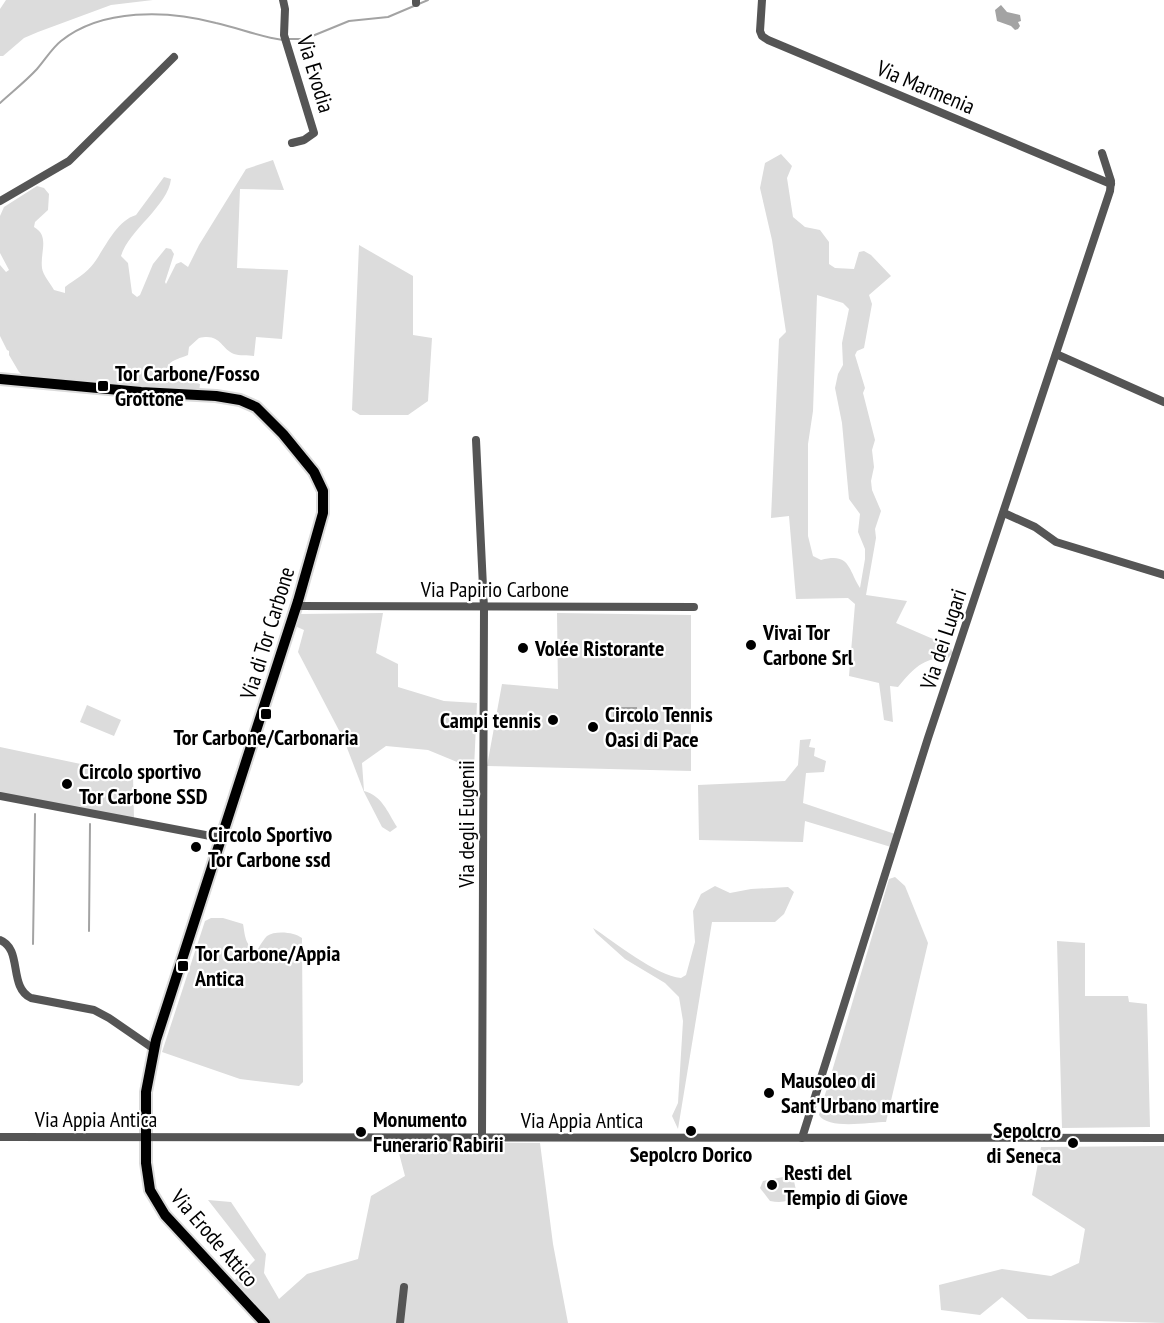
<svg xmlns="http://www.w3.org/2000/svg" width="1164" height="1323" font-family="'PT Sans Narrow',sans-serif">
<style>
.green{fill:#dcdcdc;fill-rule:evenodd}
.water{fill:#a3a3a3}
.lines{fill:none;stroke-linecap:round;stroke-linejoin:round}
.stream{stroke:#a3a3a3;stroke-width:2}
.major-casing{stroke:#dbdbdb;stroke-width:14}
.minor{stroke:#555;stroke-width:8}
.major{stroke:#000;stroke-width:10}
.poi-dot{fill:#000;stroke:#fff;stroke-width:2}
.labels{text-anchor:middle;stroke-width:4.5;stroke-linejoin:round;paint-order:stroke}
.street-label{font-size:22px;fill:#000;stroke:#fff}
.poi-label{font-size:22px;font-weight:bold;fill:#000;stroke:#fff;text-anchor:start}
</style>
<rect width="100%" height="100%" fill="#fff"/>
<g class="green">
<polygon points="6,0 153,0 111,5 38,32 24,38 3,56 0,56 0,9"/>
<path d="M781,154L792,166L787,178L793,217L805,227L820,230L829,242V264L835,268L854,269L859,252L864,251L871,255L891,276L869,295L872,304L864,348L857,351L855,355L865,388L863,393L875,440L872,450L874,467L871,481L872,490L881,511L875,529L876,538L866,595L907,601L896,623L940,642L937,648L942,652L951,649L953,653L947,659C923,656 912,671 898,687L890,686L893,722L884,720L879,683L849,676L855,604L848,598L796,599L789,516L771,518L779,339L786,332L772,240L760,188L765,163ZM817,295L843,303L849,309L842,343L843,365L838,374L835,388L842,423L849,499L860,514L858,532L865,549V559L860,588C848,569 850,552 821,560L813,556L808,536V444L813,411Z"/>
<path d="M273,160L284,190L240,189L237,268L288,270L282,339L256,337L254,356C248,355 239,356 234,354C220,348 221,333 199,338L189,347L188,355C171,362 168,359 165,379L194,382L200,384L199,392L26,378L19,372L9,355V351L7,350L0,336V265L6,272L9,270L0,253V216L4,207L37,186L44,188L49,194L48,210L35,222L34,227C50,236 40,252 42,268C43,275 50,283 54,290L65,293V287C74,280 87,273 94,263C105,248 116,221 136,215L164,177L171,179C168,206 129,230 121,256L128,263L132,293L137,297L140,295L153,264L166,248L171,249L174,254L165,282L166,284L176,264L181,262L188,267L199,245L246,169Z"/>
<polygon points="359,245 413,276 413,335 432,338 428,401 408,415 360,415 352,410"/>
<path d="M383,613L376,653L398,664V687L444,701L477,703L474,769L428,750L386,746L362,763L364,791C382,796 387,811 397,827L390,832L382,827L364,792L344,740L298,652L304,630L295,626L300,614Z"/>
<polygon points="557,613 691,615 691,771 487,766 502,684 558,689"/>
<polygon points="87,705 121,720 114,736 80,722"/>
<polygon points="811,739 809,747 815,748 814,756 826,761 824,772 806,773 803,803 895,834 891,847 805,821 803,842 699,840 698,785 785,781 798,765 800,740"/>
<polygon points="0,747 133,775 134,819 0,793"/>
<path d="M895,877L905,886L928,943L886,1122C870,1122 828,1130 819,1115L889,879Z"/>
<path d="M715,886L730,893L751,889L788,887L794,892L784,914L775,922H712L678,1129L672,1116L678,1103L683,1021L679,997L665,983L625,959L596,933L593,928C615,942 656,976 681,978L686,975L695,942L693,911L701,894Z"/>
<path d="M211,918H223L243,924C245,934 245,949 258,949C260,945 264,939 267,936C275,930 295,932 302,938L303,1082L299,1086L240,1079L162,1052L205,921Z"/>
<polygon points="1057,941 1085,943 1085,996 1128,996 1129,1002 1147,1004 1150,1127 1062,1128"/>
<polygon points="396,1142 540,1143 553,1244 568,1323 269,1323 233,1282 255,1260 208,1200 231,1202 266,1254 264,1273 279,1299 307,1274 358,1259 371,1196 405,1176"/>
<polygon points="1164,1146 1164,1323 1028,1319 1002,1297 980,1315 941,1310 939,1285 1002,1269 1051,1276 1079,1263 1085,1229 1032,1195 1041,1147"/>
<path d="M788,1176L794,1181L797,1195C789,1202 781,1203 770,1201L760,1188L763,1181Z"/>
</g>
<g class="water">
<polygon points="1001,5 1007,12 1020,15 1021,21 1018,22 1020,26 1018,29 1015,30 1011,26 997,21 995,10"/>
<polygon points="614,707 637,707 637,719 613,718"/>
</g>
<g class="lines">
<g class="stream">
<polyline points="289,39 305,39 349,21 388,17 428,0"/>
<path d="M0,103C12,92 26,81 37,69C45,60 52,48 61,41C102,8 168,10 216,23C239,28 260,37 283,40"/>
<polyline points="89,931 90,824"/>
<polyline points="33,944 35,814"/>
</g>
<g class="major-casing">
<polyline id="major" points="0,379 141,392 216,396 240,400 256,407 283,434 314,472 323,491 323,513 298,601 156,1040 146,1092 146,1163 150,1190 165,1215 265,1323"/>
</g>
<g class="minor">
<polyline points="283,0 285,9 284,35 314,133 304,140 292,143"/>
<polyline points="762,0 760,31 762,36 768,40 1111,184"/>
<polyline points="416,3 416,0"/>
<polyline points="0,201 69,161 174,57"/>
<polyline points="1056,354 1164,402"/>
<polyline points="476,440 484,608 482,1138"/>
<polyline points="1004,513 1035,527 1056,542 1164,575"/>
<polyline points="296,606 694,607"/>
<polyline points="0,796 221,838"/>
<path d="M0,940C23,949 8,987 31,998L94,1010L109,1018L154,1049"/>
<polyline points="0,1137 1164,1138"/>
<polyline points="802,1138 928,738 1110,191 1111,181 1102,153"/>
<polyline points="400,1323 404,1287"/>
</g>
<use href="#major" class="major"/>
</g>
<g class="poi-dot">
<rect x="97" y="380" width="12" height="12" rx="3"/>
<circle cx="751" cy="645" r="6"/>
<circle cx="523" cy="648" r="6"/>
<rect x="260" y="708" width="12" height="12" rx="3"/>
<circle cx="553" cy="720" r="6"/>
<circle cx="593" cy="727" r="6"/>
<circle cx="67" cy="784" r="6"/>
<circle cx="196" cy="847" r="6"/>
<rect x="177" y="960" width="12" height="12" rx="3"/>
<circle cx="769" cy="1093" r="6"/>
<circle cx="691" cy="1131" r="6"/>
<circle cx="361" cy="1132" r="6"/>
<circle cx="1073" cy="1143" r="6"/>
<circle cx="772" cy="1185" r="6"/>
</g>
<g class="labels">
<g class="street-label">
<text transform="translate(316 74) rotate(73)" y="8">Via Evodia</text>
<text transform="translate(926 87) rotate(23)" y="8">Via Marmenia</text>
<text x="495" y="597">Via Papirio Carbone</text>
<text transform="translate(267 633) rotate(-73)" y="8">Via di Tor Carbone</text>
<text transform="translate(943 639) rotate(-72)" y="8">Via dei Lugari</text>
<text transform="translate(466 824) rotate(-90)" y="8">Via degli Eugenii</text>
<text x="96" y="1127">Via Appia Antica</text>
<text x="582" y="1128">Via Appia Antica</text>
<text transform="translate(215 1238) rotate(49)" y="8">Via Erode Attico</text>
</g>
<g class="poi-label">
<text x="115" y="381">Tor Carbone/Fosso<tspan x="115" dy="25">Grottone</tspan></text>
<text x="763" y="640">Vivai Tor<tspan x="763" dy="25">Carbone Srl</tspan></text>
<text x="535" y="656">Volée Ristorante</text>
<text x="605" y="722">Circolo Tennis<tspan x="605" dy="25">Oasi di Pace</tspan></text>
<text x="541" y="728" text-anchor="end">Campi tennis</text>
<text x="266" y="745" text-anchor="middle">Tor Carbone/Carbonaria</text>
<text x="79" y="779">Circolo sportivo<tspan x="79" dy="25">Tor Carbone SSD</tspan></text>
<text x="208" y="842">Circolo Sportivo<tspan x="208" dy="25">Tor Carbone ssd</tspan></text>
<text x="195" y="961">Tor Carbone/Appia<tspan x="195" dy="25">Antica</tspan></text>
<text x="781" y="1088">Mausoleo di<tspan x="781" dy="25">Sant'Urbano martire</tspan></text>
<text x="373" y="1127">Monumento<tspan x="373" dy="25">Funerario Rabirii</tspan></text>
<text x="1061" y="1138" text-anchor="end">Sepolcro<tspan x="1061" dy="25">di Seneca</tspan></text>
<text x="691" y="1162" text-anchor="middle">Sepolcro Dorico</text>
<text x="784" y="1180">Resti del<tspan x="784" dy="25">Tempio di Giove</tspan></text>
</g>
</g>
</svg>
